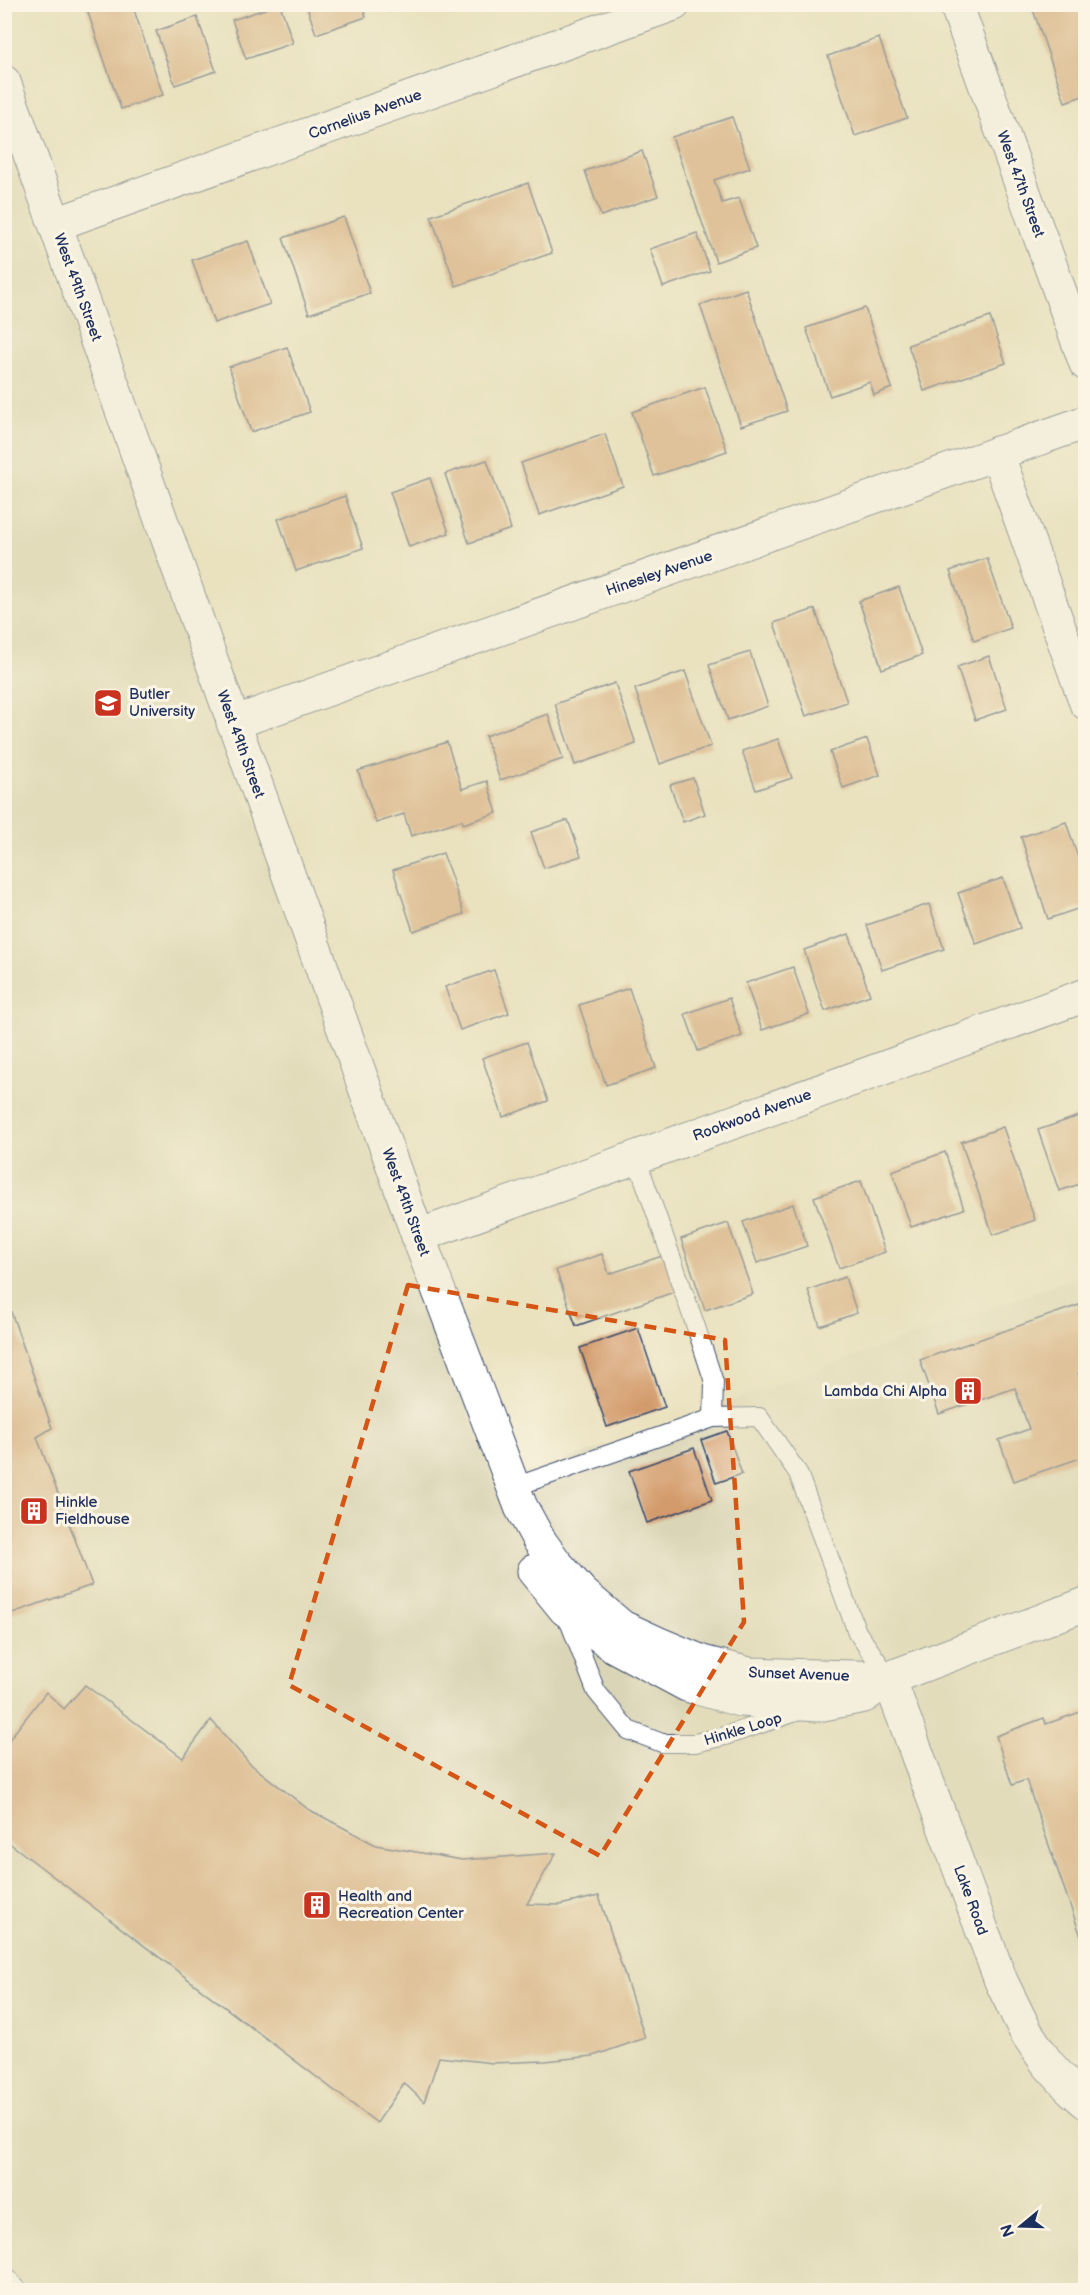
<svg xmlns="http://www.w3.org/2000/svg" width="1090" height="2295" font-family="'Balsamiq Sans',sans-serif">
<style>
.built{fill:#dad5b6}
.building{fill:#d39b6c}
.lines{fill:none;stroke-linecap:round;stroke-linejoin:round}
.lane-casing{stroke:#3a4a6d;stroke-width:20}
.street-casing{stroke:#3a4a6d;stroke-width:35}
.secondary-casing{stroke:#3a4a6d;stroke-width:35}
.lane{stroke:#fff;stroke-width:18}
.street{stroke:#fff;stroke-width:33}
.secondary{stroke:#fff;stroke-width:33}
.marked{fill:none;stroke:#d45514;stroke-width:4.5;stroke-dasharray:12 8;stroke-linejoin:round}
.labels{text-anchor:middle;stroke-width:6;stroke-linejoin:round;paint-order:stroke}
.street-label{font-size:15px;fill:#1b2f5e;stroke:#fcf5e5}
.poi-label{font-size:15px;fill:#1b2f5e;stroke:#fcf5e5;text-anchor:start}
</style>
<rect width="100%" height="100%" fill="#fcf5e5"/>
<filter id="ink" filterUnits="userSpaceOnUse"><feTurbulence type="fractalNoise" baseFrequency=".0167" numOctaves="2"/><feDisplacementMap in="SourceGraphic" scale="12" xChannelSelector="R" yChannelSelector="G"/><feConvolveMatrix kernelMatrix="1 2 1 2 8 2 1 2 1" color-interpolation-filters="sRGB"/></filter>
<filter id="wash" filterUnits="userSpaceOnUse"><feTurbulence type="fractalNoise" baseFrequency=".008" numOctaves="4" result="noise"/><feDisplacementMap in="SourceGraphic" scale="24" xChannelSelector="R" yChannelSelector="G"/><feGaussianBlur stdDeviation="1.35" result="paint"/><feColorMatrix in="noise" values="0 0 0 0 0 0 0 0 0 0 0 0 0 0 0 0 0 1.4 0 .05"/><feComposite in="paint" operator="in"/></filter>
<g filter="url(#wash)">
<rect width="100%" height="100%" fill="#eae2bf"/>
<polygon class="built" points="4,130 496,1486 1076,1277 1086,1304 1085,2290 5,2290"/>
<g id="blocks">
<g class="building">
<polygon points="85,4 132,4 163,95 121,109"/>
<polygon points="280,4 293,43 246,59 232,20"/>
<polygon points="306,4 362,4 366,17 316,34"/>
<polygon points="387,4 411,4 411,5 390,12"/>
<polygon points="1031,4 1086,4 1086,95 1065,102"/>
<polygon points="197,17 216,71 175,85 156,31"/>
<polygon points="879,38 907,118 855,136 828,56"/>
<polygon points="732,117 750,168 714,180 722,203 739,198 756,248 716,262 672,137"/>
<polygon points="642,151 658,196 601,216 585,171"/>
<polygon points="528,183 552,253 456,286 431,216"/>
<polygon points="344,217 370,293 309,314 283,238"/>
<polygon points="697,233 710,271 663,287 650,249"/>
<polygon points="248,241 270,304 214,323 192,260"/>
<polygon points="746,289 787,411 741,426 700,305"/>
<polygon points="865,308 892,388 874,395 870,382 830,396 806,328"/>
<polygon points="990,317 1006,363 924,391 908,345"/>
<polygon points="287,347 310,412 251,432 229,367"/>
<polygon points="705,387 727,451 654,476 632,412"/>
<polygon points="605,434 623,486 539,515 521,463"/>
<polygon points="487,460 511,529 469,543 445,474"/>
<polygon points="430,478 449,533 409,547 390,492"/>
<polygon points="345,496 363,548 296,571 278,519"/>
<polygon points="987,558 1011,628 974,641 950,571"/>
<polygon points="899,587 922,655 882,669 859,601"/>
<polygon points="815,609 847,702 806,716 774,623"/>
<polygon points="750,652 768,706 728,720 709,665"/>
<polygon points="989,656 1007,709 975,720 957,667"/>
<polygon points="685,671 711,746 660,764 635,689"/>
<polygon points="615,683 636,744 575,765 555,704"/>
<polygon points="548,714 563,759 500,780 485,736"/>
<polygon points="778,739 792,778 756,790 742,751"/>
<polygon points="867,739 880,775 843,788 830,752"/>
<polygon points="447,742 462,789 487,781 497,813 463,824 462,820 411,836 404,814 376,823 358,771"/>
<polygon points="693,778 705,814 683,822 670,785"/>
<polygon points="568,820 581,856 544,868 531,832"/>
<polygon points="1066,822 1086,881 1086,906 1048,919 1021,837"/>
<polygon points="443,853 464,914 413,931 393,870"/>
<polygon points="1003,878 1020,928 976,944 958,893"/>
<polygon points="929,904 944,949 882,970 867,925"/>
<polygon points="849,934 870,995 825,1011 804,950"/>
<polygon points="793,967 809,1014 762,1030 746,983"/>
<polygon points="494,970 509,1013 460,1030 445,987"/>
<polygon points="629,988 656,1068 606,1085 579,1005"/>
<polygon points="729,998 742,1036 698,1051 685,1014"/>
<polygon points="527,1042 548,1101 503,1117 482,1058"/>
<polygon points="1079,1116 1086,1136 1086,1182 1059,1191 1038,1130"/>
<polygon points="1003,1127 1035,1220 993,1235 961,1142"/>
<polygon points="945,1152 964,1209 911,1227 892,1171"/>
<polygon points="861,1181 885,1252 839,1268 814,1197"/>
<polygon points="793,1204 807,1246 757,1263 743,1222"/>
<polygon points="728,1223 753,1294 705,1310 681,1239"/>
<polygon points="602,1254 609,1274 665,1255 677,1291 576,1326 556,1270"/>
<polygon points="845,1277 857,1313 820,1326 808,1290"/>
<polygon points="4,1292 52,1428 37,1437 92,1585 4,1616"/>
<polygon points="1079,1305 1086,1325 1086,1370 1078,1373 1086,1395 1086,1456 1014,1481 999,1440 1029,1429 1015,1388 939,1414 920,1360"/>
<polygon points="638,1328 665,1407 607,1427 580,1348"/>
<polygon points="727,1431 742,1474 716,1483 701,1440"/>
<polygon points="694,1448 712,1500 647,1523 629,1471"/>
<polygon points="85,1685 183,1758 211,1720 249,1763 308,1809 376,1845 462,1860 556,1853 527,1904 560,1905 599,1896 645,2038 593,2056 545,2061 493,2063 439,2057 424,2102 404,2083 377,2123 4,1839 4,1746 46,1692 64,1709"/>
<polygon points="1086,1710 1086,1948 1085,1948 1026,1780 1012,1785 996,1736 1044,1718 1046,1724"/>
</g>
</g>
</g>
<g filter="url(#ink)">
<use href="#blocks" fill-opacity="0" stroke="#3a4a6d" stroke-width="1.5"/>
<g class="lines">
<g class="lane-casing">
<g id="lane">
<polyline points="636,1157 696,1327 714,1382 713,1418"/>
<polyline points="514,1487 713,1418 759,1417 798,1473 857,1632 889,1678"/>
<polyline points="567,1616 596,1691 628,1730 662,1743 695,1743 725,1736 799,1711"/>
<polyline points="4,2274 18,2290"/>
</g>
</g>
<g class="street-casing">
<g id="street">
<polyline points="956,4 1086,364"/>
<polyline points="56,224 674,4"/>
<polyline points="997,453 1086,703"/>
<polyline points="233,723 1086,422"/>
<polyline points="418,1236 1086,995"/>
<polyline points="889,1678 1001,1981 1026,2032 1047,2063 1070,2088 1086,2102"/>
</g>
</g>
<g class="secondary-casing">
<g id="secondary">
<polyline points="4,82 418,1236 521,1507 539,1540 555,1562 582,1593 622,1627 659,1644 702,1662 749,1674 889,1678"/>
<polyline points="534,1571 565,1609 614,1646 687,1685 740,1700 818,1705 864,1696 889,1678 1086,1604"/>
</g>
</g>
<use href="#lane" class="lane"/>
<use href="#street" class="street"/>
<use href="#secondary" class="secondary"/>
</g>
</g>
<path d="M0 0H1090V2295H0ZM408,1285L725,1340L744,1622L600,1856L289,1685Z" fill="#eae2bf" fill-opacity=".55" fill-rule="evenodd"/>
<path class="marked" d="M408,1285L725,1340L744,1622L600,1856L289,1685Z"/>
<defs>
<g id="university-square" transform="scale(1.5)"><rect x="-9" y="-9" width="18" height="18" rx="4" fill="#c8321e" stroke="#fcf5e5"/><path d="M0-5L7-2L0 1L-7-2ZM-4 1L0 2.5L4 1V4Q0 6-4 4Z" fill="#fff"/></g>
<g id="building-square" transform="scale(1.5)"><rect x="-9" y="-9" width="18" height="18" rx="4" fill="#c8321e" stroke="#fcf5e5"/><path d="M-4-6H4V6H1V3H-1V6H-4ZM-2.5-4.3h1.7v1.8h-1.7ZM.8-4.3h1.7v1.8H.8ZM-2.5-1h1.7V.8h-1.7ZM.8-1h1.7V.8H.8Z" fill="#fff"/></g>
</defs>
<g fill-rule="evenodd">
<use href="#university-square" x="108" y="703"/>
<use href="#building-square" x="968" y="1391"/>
<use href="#building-square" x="34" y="1511"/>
<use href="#building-square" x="317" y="1905"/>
</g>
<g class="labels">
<g class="street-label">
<text transform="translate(365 114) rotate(-20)" y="5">Cornelius Avenue</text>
<text transform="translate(1021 184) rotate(70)" y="5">West 47th Street</text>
<text transform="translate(78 287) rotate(70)" y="5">West 49th Street</text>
<text transform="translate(659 573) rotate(-19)" y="5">Hinesley Avenue</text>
<text transform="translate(241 744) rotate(70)" y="5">West 49th Street</text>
<text transform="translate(752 1115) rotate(-20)" y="5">Rookwood Avenue</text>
<text transform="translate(406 1202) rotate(70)" y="5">West 49th Street</text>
<text transform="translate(799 1674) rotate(2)" y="5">Sunset Avenue</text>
<text transform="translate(743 1729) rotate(-17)" y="5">Hinkle Loop</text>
<text transform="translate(971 1900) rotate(70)" y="5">Lake Road</text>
</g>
<g class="poi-label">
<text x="129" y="699">Butler<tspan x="129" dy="17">University</tspan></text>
<text x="947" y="1396" text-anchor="end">Lambda Chi Alpha</text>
<text x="55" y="1507">Hinkle<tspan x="55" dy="17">Fieldhouse</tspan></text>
<text x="338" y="1901">Health and<tspan x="338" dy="17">Recreation Center</tspan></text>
</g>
</g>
<rect width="1090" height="2295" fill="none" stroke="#fcf5e5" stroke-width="24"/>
<g transform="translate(1021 2226) rotate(251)" stroke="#fcf5e5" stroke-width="4.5" paint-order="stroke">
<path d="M0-4.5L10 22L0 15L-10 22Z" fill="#1b2f5e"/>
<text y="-9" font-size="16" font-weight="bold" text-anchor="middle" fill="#1b2f5e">N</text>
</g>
</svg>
